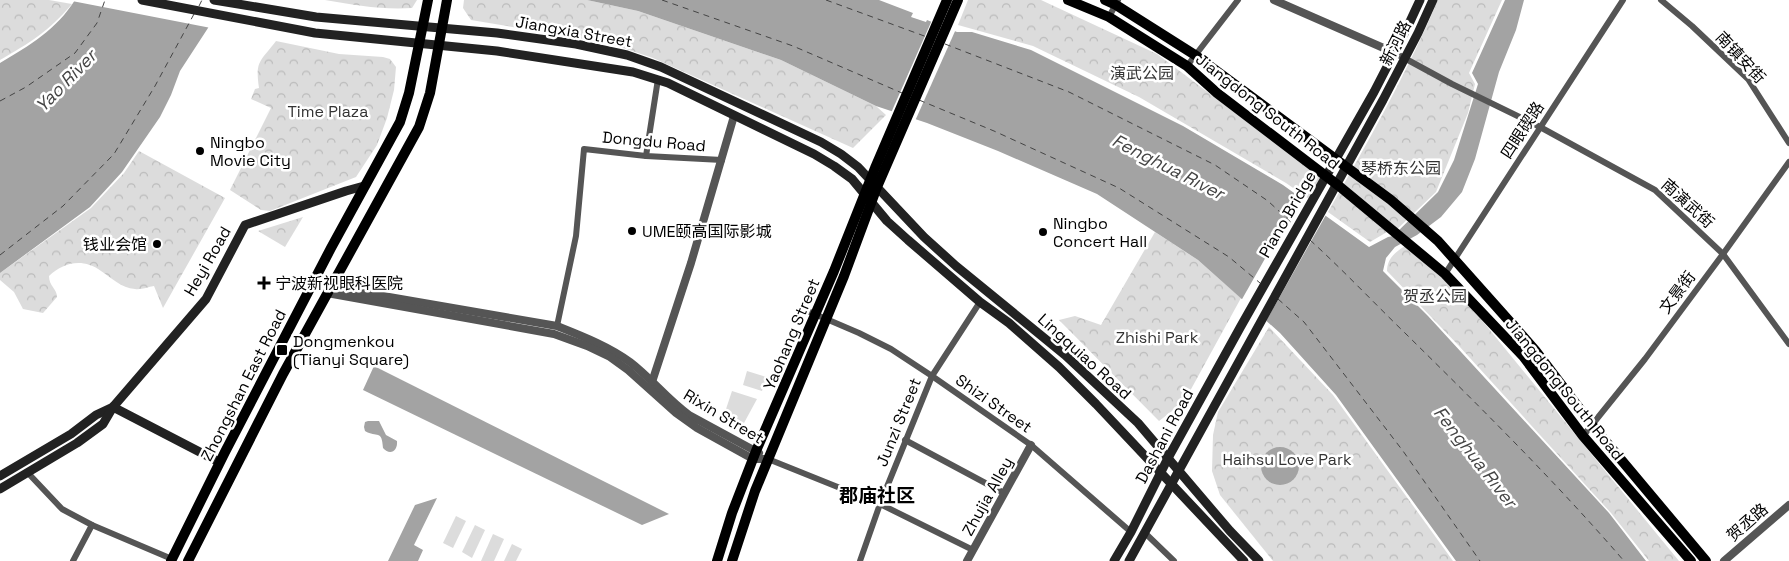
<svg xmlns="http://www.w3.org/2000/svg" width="1789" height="561" font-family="'Space Grotesk','Noto Sans SC',sans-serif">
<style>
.grass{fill:#dcdcdc}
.park{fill:url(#park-crowns)}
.water{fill:#a3a3a3}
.pier{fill:#fff}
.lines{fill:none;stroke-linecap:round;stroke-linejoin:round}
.ferry{stroke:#444;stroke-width:1;stroke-dasharray:6 5;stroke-linecap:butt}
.minor{stroke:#555;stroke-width:6}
.tertiary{stroke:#555;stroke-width:8}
.secondary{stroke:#222;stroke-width:9}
.primary{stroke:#000;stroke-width:10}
.poi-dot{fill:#000;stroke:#fff;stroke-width:2}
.labels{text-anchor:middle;stroke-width:5;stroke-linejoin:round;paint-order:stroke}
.street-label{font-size:16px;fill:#000;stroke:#fff}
.park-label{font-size:16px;fill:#333;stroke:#fff}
.poi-label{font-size:16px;fill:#000;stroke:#fff;text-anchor:start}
.water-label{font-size:18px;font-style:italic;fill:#444;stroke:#fff}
.quarter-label{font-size:19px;font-weight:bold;fill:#000;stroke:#fff}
</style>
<defs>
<pattern id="park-crowns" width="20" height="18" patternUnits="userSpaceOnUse" patternTransform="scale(1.25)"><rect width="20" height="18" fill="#dcdcdc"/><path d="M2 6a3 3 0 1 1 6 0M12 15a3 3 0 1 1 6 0" fill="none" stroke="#bbb"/></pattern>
</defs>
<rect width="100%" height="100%" fill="#fff"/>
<g class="grass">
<polygon points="747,371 766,377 762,391 743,385"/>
<polygon points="732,391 757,399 744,423 736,420 732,425 722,421"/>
<polygon points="456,516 466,521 453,548 443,543"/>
<polygon points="475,525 485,530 472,558 462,552"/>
<polygon points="493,534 504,539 494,561 481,561"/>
<polygon points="512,544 522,549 516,561 504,561"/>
</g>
<g class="park">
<path d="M0,0H49L72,4C48,32 31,42 0,60Z"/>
<path d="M325,0H417L412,8C383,10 353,5 325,0Z"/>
<polygon points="464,0 587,0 638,11 781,60 876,106 886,115 853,148 653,58 608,43 471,20 463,8"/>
<polygon points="968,0 1041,0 1157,54 1322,178 1309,199 1286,183 1139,97 1033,46 958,25"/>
<path d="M1438,0H1502L1469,73L1475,84L1468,113L1436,192L1391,235L1387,232L1370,242L1328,212C1368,142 1407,73 1438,0Z"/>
<path d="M276,41L339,54L383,57L390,59L396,67L394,90L387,118L377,145L356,177L270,211L261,210L230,190L271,108L251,99L255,89L259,88C255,61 260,62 276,41Z"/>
<path d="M139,151L225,198L163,308L154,286C148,287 141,290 135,289C121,288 112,278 101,271C83,258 64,262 49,276C49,286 57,289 57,297L43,313L23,309L14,292L0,280V273L91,208L124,173Z"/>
<polygon points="303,217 285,247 258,231"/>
<polygon points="1155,232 1198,260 1241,298 1184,402 1159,421 1059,320 1075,316 1101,325"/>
<path d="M1405,246L1442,278L1480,318L1679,561H1649L1611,513L1459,346L1387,271C1387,259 1395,252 1405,246Z"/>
<polygon points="1269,327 1333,395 1453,561 1273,561 1220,495 1212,471 1213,435 1218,412"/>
</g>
<g class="water">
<path d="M75,0L218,6L208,28L180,71L171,95L160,117L122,172L90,207L0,273V63C29,46 57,29 75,0Z"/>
<polygon points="587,0 879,0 913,13 911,17 926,22 927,20 957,32 972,32 1031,50 1183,126 1283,185 1369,247 1388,237 1393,236 1438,192 1454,160 1478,84 1472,73 1505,0 1524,0 1516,30 1499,72 1475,159 1462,192 1441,217 1417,235 1395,247 1386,258 1383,271 1428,316 1609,513 1646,561 1456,561 1336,395 1280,333 1198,260 1097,194 998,151 927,123 876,106 781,60 638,11"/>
<polygon points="374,366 669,514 642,525 363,390"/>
<path d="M368,421H379L386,435L397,441C398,451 390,456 383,448C382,429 377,438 365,431L364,427L365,422Z"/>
<circle cx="1280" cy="466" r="19"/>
<polygon points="437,498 414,545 423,550 418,561 388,561 415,505"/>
</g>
<g class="pier">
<polygon points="72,0 223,0 211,28 72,1"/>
<polygon points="932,20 956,29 915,121 891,113"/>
<polygon points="1301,195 1327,213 1265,323 1241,301"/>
</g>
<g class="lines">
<g class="ferry">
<polyline points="662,0 793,46 902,93"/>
<polyline points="826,0 927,37"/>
<polyline points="199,6 202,0"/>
<polyline points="945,44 1069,92 1215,165 1268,201 1294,225"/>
<polyline points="919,100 994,131 1119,188 1229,257 1260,283"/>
<polyline points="0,101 26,87 75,53 97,23 105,0"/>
<path d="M1310,240C1343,270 1373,302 1405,333C1480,407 1555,481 1624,561"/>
<polyline points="0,255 63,206 114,154 155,86 194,14"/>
<polyline points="1278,299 1304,322 1403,451 1480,561"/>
</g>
<g class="minor">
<polyline points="1661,0 1692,26 1748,79 1789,143"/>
<polyline points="1109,17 1118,0"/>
<polyline points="1395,53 1452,84 1540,127 1655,190 1723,254 1789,344"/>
<polyline points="1187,66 1238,0"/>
<polyline points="646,156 658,79"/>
<polyline points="1445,274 1623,0"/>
<polyline points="803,309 859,333 891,349 932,376 1031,445 1131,532"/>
<polyline points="557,326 576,236 584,149 646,156 722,160"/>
<polyline points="1583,436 1645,359 1723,254 1789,162"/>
<polyline points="905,440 1004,493"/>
<polyline points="768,459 880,504 973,550"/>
<polyline points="28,473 62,509 92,525 172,559"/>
<polyline points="1145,533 1174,561"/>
<polyline points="73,561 92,525"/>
<polyline points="860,561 880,504 932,376 980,302"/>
</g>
<g class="tertiary">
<polyline points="1274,0 1395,53"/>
<path d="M331,287L557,326C582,336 608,346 630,362C651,378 667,399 689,415L759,453"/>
<polyline points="327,293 554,334 587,346 610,357 628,370 676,413 697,428 753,459 768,459"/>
<polyline points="652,382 691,263 734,116"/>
<polyline points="967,561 1031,445"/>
<polyline points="1724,561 1789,505"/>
</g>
<g class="secondary">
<polyline points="142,0 315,33 497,51 633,72 668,83 814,154 834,166 852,179 887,221 908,240 980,302 1009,323 1059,367 1096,404 1244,561"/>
<polyline points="214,0 316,17 497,33 576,44 627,55 661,67 821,142 841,154 858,167 924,237 956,266 1065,355 1138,423 1230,531 1259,561"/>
<polyline points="0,476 71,434 96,415 113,407 206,299 245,225 346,191 364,186"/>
<polyline points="0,489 77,443 103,424 113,407 219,462"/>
<polyline points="1114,561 1131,532 1168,458 1241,326 1374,92 1407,28 1420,0"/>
<polyline points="1129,561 1383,100 1418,33 1433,0"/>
</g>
<g class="primary">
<polyline points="1068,0 1109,17 1187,66 1217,93 1339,186 1445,274 1523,356 1583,436 1691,561"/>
<polyline points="1105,0 1116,5 1195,55 1391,200 1438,241 1535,350 1592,425 1706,561"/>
<polyline points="171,561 225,452 331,248 400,122 409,93 428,0"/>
<polyline points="188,561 283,374 419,127 430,93 447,0"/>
<polyline points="717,561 732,513 756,451 834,271 875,168 947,0"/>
<polyline points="732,561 755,491 844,276 877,187 958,0"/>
</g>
</g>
<g class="poi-dot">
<circle cx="200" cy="151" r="5"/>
<circle cx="632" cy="231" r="5"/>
<circle cx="1043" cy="232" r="5"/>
<circle cx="157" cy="244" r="5"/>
<path d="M261.5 275.5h5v5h5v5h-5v5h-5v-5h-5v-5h5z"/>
<rect x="276" y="344" width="12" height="12" rx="2.5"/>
</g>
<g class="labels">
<g class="street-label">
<text transform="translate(574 31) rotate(10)" y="6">Jiangxia Street</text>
<text transform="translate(1395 43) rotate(-63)" y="6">新河路</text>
<text transform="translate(1741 57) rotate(47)" y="6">南镇安街</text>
<text transform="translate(1268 111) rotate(38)" y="6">Jiangdong South Road</text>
<text transform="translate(1522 130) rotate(-57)" y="6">四眼碶路</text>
<text transform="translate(654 141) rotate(5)" y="6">Dongdu Road</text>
<text transform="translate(1688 203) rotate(42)" y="6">南演武街</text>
<text transform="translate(1287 214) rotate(-60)" y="6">Piano Bridge</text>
<text transform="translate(207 261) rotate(-60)" y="6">Heyi Road</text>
<text transform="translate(1677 292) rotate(-53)" y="6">文景街</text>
<text transform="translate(791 334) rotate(-67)" y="6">Yaohang Street</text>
<text transform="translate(1085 356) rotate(42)" y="6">Lingquiao Road</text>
<text transform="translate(243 385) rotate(-63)" y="6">Zhongshan East Road</text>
<text transform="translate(1565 389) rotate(51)" y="6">Jiangdong South Road</text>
<text transform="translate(994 403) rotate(35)" y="6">Shizi Street</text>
<text transform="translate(724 416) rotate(31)" y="6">Rixin Street</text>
<text transform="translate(898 422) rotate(-68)" y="6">Junzi Street</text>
<text transform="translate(1164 436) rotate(-62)" y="6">Dashani Road</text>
<text transform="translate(987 496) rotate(-61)" y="6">Zhujia Alley</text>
<text transform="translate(1747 522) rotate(-41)" y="6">贺丞路</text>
</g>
<g class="park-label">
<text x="1142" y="79">演武公园</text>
<text x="328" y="117">Time Plaza</text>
<text x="1401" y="174">琴桥东公园</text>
<text x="1435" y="302">贺丞公园</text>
<text x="1157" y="343">Zhishi Park</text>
<text x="1287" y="465">Haihsu Love Park</text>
</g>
<g class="poi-label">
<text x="210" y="148">Ningbo<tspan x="210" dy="18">Movie City</tspan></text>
<text x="1053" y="229">Ningbo<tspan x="1053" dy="18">Concert Hall</tspan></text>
<text x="642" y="237">UME颐高国际影城</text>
<text x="147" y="250" text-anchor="end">钱业会馆</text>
<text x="275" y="289">宁波新视眼科医院</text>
<text x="293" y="347">Dongmenkou<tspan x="293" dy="18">(Tianyi Square)</tspan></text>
</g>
<g class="water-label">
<text transform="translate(66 81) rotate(-46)" y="6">Yao River</text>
<text transform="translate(1168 167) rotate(27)" y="6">Fenghua Rıver</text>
<text transform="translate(1475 457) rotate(52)" y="6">Fenghua Rıver</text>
</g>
<g class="quarter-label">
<text x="877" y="502">郡庙社区</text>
</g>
</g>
</svg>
